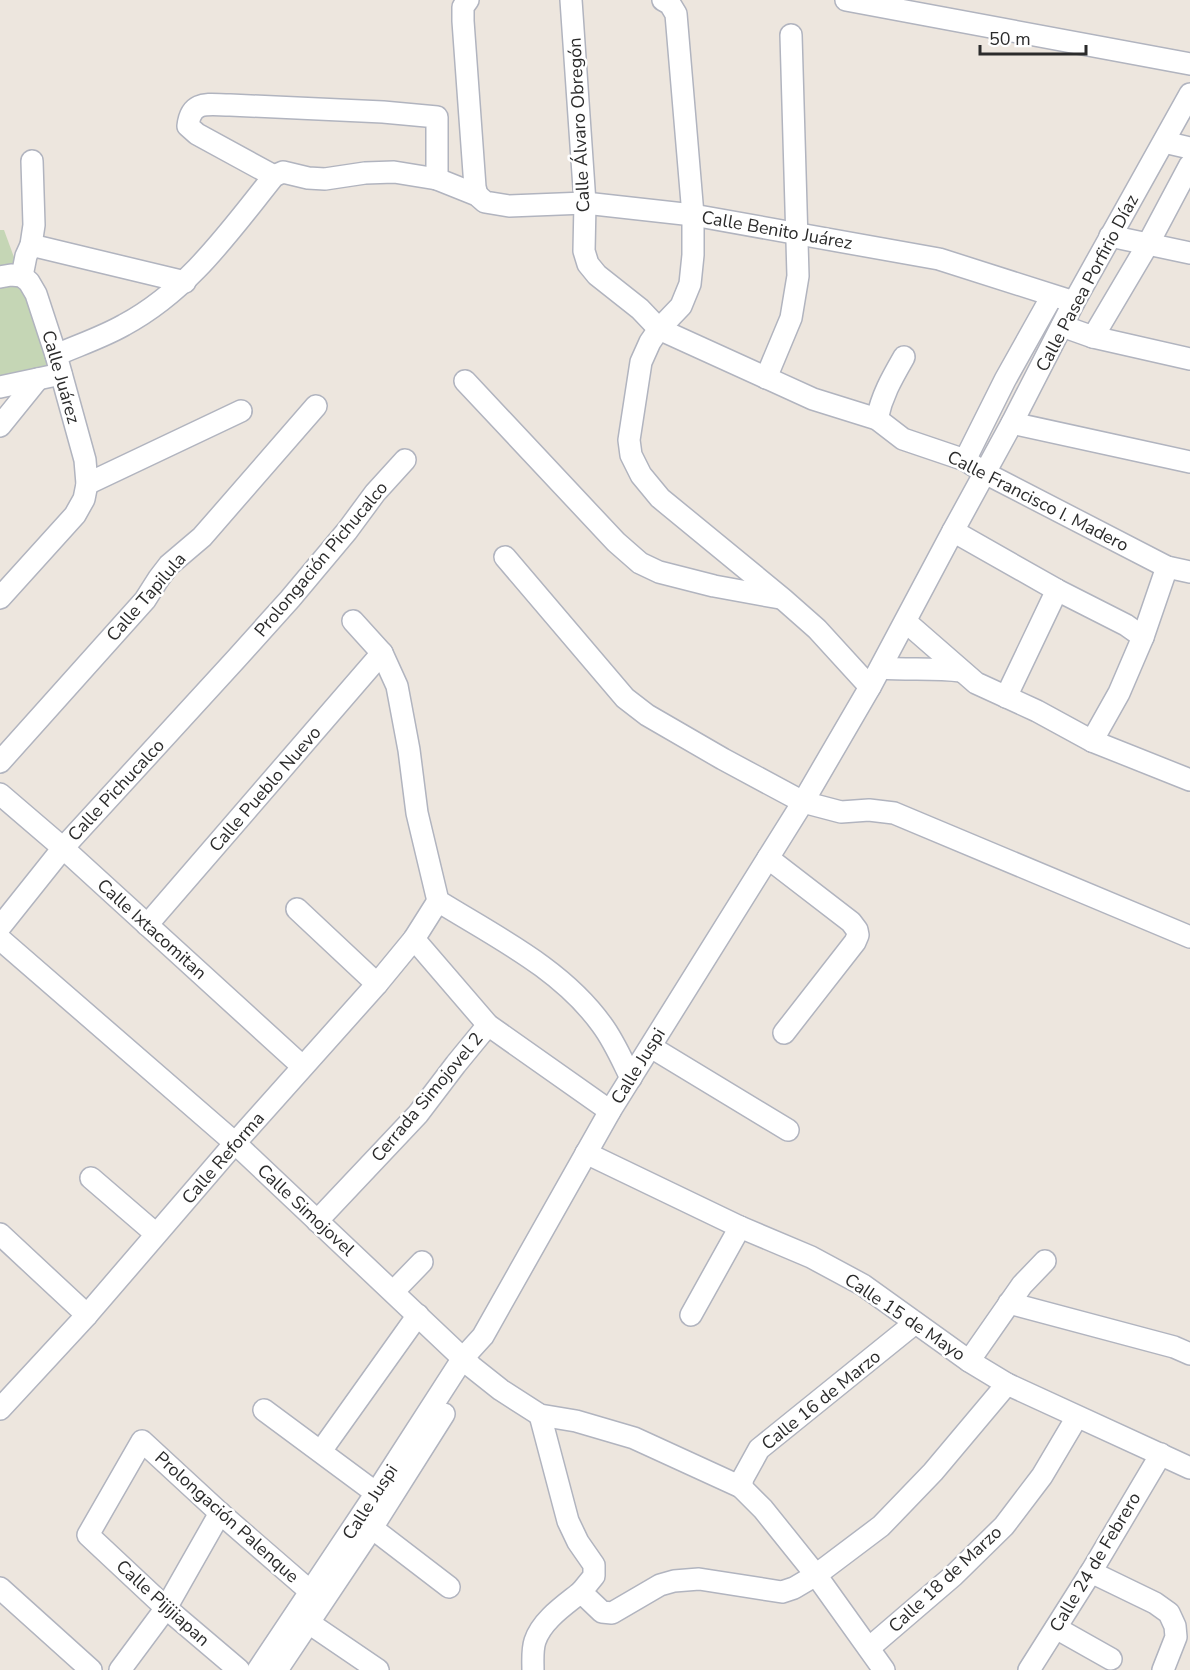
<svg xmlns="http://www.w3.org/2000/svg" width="1190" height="1670" font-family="'Nunito Sans',sans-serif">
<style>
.cemetery{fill:#c5d6b5}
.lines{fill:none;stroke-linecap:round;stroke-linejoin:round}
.minor-casing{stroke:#b1b4bf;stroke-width:24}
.minor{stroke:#fff;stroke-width:21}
.labels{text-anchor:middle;stroke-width:5;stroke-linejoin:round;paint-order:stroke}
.street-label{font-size:18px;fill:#2b2b2b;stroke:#fff}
</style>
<rect width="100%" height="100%" fill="#ede6de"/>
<polygon class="cemetery" points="0,230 4,230 54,366 0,376"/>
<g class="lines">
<g class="minor-casing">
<g id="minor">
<polyline points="468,0 463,7 463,21 475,187 477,195"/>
<polyline points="571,0 585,203 584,251 588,264 597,275 640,309 659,329 813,399 877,419 903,439 965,460 985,473 1167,567 1190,572"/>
<polyline points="663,0 670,4 676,14 693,215 693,255 690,284 681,306 659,329 650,342 641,362 629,440 631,455 641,475 660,498 783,599 817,629 870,687"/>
<polyline points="846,0 1190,64"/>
<polyline points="1164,142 1190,148"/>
<path d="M274,176L197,134L188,126C191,99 209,105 230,105L383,112L437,117V179"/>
<polyline points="1110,236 1190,253"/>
<polyline points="31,245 185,282"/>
<polyline points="22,276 26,256 31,245 34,225 32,161"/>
<polyline points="0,277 11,275 22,276"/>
<polyline points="1062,326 1093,337 1148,244 1190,165"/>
<polyline points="1093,337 1190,359"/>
<path d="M56,355C79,345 103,337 124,325C189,290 229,232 274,176L283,172L308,178L325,179L365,173L394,172L437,179L477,195L485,202L509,206L585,203L693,215L939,259L1074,302"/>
<polyline points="766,378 791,318 798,276 791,35"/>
<polyline points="465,381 616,542 640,563 659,572 714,586 780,598"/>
<polyline points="0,387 61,374"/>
<path d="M877,419C882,395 892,378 904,357"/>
<polyline points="1012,423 1190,462"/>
<polyline points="0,426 38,379"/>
<polyline points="965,460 1005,380 1052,296"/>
<polyline points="87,484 241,411"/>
<polyline points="953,531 1057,590 1126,625 1143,637"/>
<polyline points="505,557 625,698 647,715 723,759 803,802 841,812 869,810 894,813 1190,937"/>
<polyline points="0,598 75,515 84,499 87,484 85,460 56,355 36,294 29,282 22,276"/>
<path d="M353,621L382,653L397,686L409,750L417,813L438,901C496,937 562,969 602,1025C614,1041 622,1060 631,1078"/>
<polyline points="906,622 976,683 1037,711 1092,741 1190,780"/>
<path d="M881,668C908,670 934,668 961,671"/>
<polyline points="1006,697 1057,590"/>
<polyline points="1092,741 1119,693 1143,637 1167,567"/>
<polyline points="0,762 145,600 159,578 169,565 202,537 316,406"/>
<polyline points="0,794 63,848 302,1066"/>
<polyline points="768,858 851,922 857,930 858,935 855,942 784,1033"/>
<polyline points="297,909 377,984"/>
<polyline points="147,925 382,653"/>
<polyline points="0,927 63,848 237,658 290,599 347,531 375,493 405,460"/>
<polyline points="0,939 235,1143 472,1367 501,1390 540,1415 576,1421 634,1438 741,1487 763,1509 816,1575 884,1670"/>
<polyline points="414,939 488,1025 610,1111"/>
<polyline points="651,1047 788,1130"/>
<polyline points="586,1153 740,1227 811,1257 863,1285 969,1361 1007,1384 1190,1468"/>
<polyline points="91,1178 156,1234"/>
<polyline points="317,1221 418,1114 456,1064 488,1025"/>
<polyline points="0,1234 87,1315"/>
<polyline points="394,1291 422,1262"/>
<polyline points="1009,1303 1174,1347 1190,1354"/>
<polyline points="691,1315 740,1227"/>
<polyline points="969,1361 1022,1285 1045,1261"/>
<polyline points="0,1409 87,1315 235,1143 377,984 414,939 438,901"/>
<polyline points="264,1410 376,1493"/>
<polyline points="540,1415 568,1521 578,1542 594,1565 594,1576 581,1592"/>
<polyline points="321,1451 418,1315"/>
<polyline points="741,1487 743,1478 759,1449 915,1323"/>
<polyline points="372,1528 449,1587"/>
<polyline points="1091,1572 1155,1603 1169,1613 1175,1626 1176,1637 1163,1670"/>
<polyline points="0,1588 91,1670"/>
<polyline points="309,1623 378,1670"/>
<polyline points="1056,1628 1111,1659"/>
<polyline points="869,1648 953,1576 1004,1526 1042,1476 1077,1417"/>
<polyline points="120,1670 166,1608 220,1513"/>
<polyline points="239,1670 166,1608 88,1535 142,1441 220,1513 311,1592"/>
<polyline points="258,1670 376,1493 463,1358 483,1336 610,1111 803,802 870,687 953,531 1012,423 1074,302 1190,94"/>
<polyline points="277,1670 372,1528 444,1414"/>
<path d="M533,1670C533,1661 532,1650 535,1641C542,1620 565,1605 581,1592L602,1612L612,1613L660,1585L674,1581L699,1579L782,1592L794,1588L816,1575L881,1526L933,1472L1007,1384"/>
<polyline points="1029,1670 1091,1572 1161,1454"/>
</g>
</g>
<use href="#minor" class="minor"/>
</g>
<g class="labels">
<g class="street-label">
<text transform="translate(579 125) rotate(-93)" y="6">Calle Álvaro Obregón</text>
<text transform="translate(777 230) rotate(10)" y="6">Calle Benito Juárez</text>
<text transform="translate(1087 283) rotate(-62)" y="6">Calle Pasea Porfirio Díaz</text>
<text transform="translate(61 377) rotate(74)" y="6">Calle Juárez</text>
<text transform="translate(1038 501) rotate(27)" y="6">Calle Francisco I. Madero</text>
<text transform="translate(321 559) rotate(-50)" y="6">Prolongación Pichucalco</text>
<text transform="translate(146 597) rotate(-49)" y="6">Calle Tapilula</text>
<text transform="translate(265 789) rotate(-49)" y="6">Calle Pueblo Nuevo</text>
<text transform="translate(116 790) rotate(-47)" y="6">Calle Pichucalco</text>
<text transform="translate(152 929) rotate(42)" y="6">Calle Ixtacomitan</text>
<text transform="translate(638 1066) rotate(-58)" y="6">Calle Juspi</text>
<text transform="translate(427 1097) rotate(-50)" y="6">Cerrada Simojovel 2</text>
<text transform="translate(223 1158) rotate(-49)" y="6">Calle Reforma</text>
<text transform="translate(306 1210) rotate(43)" y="6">Calle Simojovel</text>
<text transform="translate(905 1317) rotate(34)" y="6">Calle 15 de Mayo</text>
<text transform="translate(821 1400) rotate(-39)" y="6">Calle 16 de Marzo</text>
<text transform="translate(370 1502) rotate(-57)" y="6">Calle Juspi</text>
<text transform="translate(227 1517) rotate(42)" y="6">Prolongación Palenque</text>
<text transform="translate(1095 1562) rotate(-59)" y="6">Calle 24 de Febrero</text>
<text transform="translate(945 1579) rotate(-43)" y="6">Calle 18 de Marzo</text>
<text transform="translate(163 1603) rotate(42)" y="6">Calle Pijijiapan</text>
</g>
</g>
<path d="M980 45v9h106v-9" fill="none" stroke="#2b2b2b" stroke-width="3"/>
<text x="989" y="45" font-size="18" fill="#2b2b2b" stroke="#ffffff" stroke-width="4.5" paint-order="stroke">50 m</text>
</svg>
